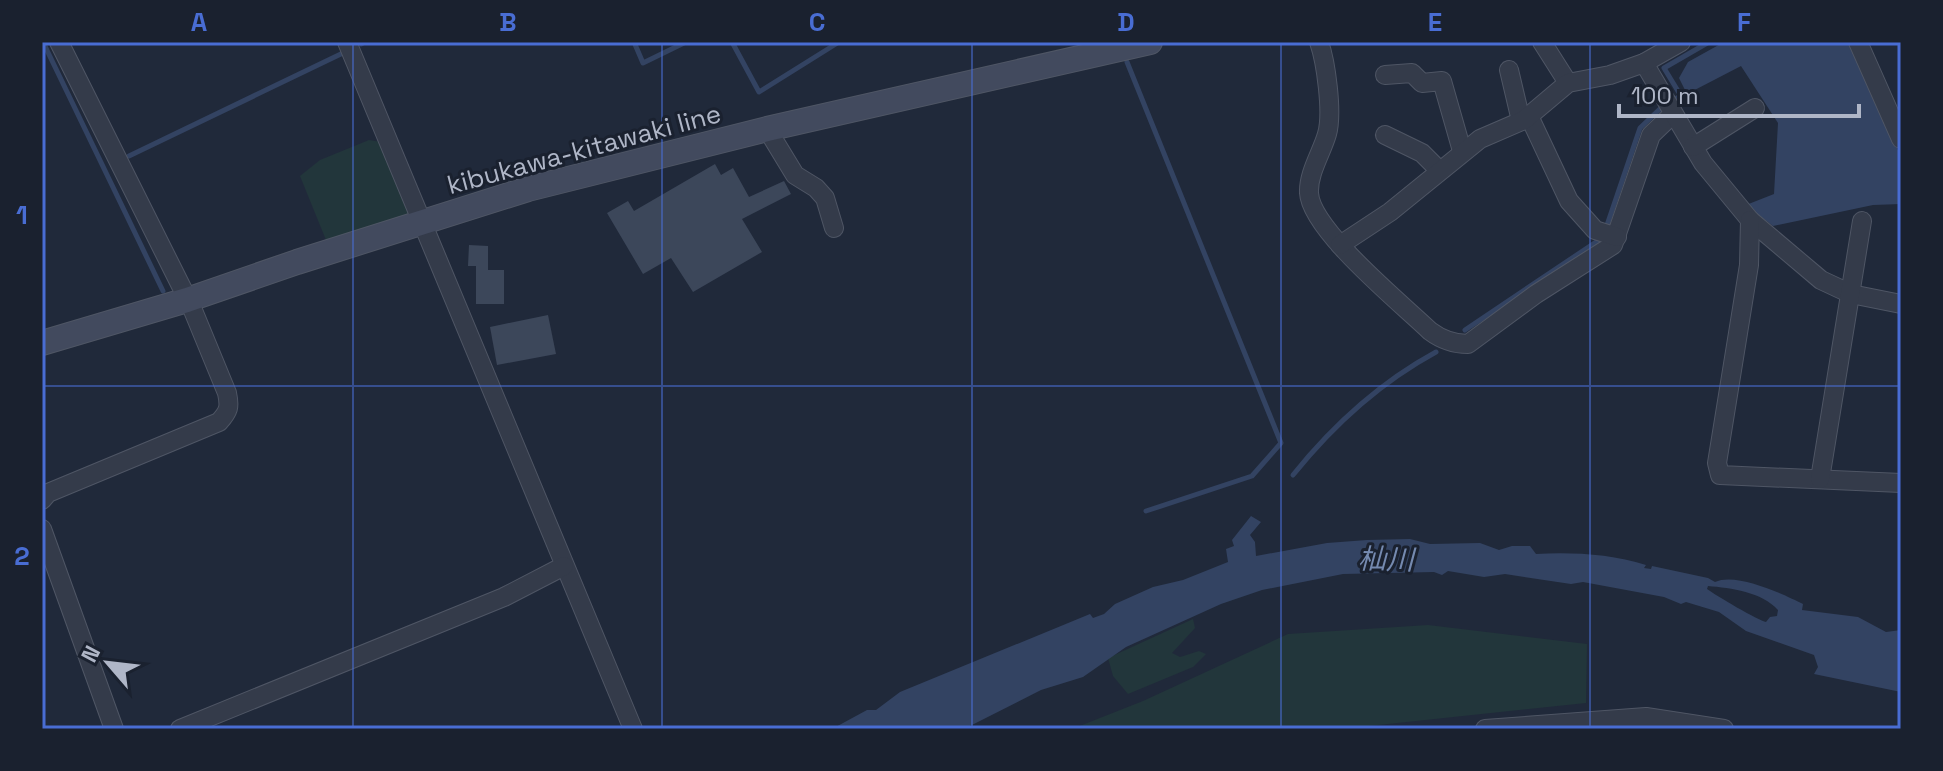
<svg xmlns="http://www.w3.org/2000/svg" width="1943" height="771" font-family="'Space Grotesk','Noto Sans JP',sans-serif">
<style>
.green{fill:#22363b}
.water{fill:#334362;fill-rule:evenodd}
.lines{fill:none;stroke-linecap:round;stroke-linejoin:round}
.stream{stroke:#334362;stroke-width:5}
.building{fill:#3c475a}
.minor-casing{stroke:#4f5665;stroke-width:20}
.secondary-casing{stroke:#4f5665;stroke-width:26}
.minor{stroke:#343b4a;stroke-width:18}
.secondary{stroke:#424a5e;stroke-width:24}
.grid{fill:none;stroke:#496dd3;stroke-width:2;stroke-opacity:0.55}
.labels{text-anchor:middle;stroke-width:6;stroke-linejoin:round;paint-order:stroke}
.street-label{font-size:26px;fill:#afb6c7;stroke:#1a212f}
.water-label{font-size:28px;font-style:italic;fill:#758ab0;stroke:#1a212f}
.neatline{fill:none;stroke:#496dd3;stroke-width:3}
.grid-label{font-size:26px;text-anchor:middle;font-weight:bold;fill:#496dd3}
</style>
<rect width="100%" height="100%" fill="#20293a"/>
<g class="green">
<polygon points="369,140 381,142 412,219 328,245 300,176 320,160"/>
<polygon points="1193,619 1195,628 1172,653 1180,657 1199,651 1206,654 1193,667 1128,694 1113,676 1108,658"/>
<polygon points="1428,625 1587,644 1586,703 1341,729 1072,729 1143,701 1288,634"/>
</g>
<g class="water">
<polygon points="1724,42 1850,42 1901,157 1901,204 1873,205 1773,226 1746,205 1774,194 1778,123 1741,66 1687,94 1679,78 1688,62"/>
<path d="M1251,516L1261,522L1250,535L1255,542L1256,556L1327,543L1367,540L1410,539L1430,544L1480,543L1499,550L1512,546H1530L1536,554C1572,552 1611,554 1646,565L1644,568L1651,569L1652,566L1708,578L1715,582C1736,572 1783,594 1803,604L1802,610L1858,617L1886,632L1901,630V692L1814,674L1818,667L1814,655L1746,631L1719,612L1686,602L1681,604L1664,597L1583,582L1571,584L1505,574L1484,577L1448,571L1442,575L1434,572L1343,574L1262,590L1221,604L1126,647L1083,677L1041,690L964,729H832L867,710H876L900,692L1090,614L1093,618L1104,614L1115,604L1153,587L1183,580L1228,562L1226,549L1234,546L1232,540ZM1708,586C1731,588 1762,592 1778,610L1777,616L1770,617L1766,622C1759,621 1715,595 1707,589Z"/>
</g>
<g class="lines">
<g class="stream">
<polyline points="43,42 163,291"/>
<polyline points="634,42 643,63 686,42"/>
<polyline points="732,42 759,92 839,42"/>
<polyline points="361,44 365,42"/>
<polyline points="1127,62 1281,443 1252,476 1146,511"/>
<polyline points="1671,101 1681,96 1664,68 1709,42"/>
<polyline points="129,156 345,52"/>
<polyline points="1606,228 1640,128 1663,106"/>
<polyline points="1465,330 1602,238"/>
<path d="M1293,475C1334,424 1379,383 1436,352"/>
</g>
</g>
<g class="building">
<polygon points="715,164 721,175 733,168 749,197 784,181 791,194 742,219 762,252 693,292 671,258 643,274 607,213 628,201 634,211"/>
<polygon points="469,245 488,246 488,270 504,270 504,304 476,304 476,266 468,266"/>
<polygon points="548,315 556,354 497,365 490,327"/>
</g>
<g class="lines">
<g class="minor-casing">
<g id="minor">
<polyline points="347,42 633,729"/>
<path d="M1319,42C1326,62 1333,113 1327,134C1322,152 1308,173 1309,193C1311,230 1402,304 1430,331C1442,340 1453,344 1468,344L1536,294L1613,245L1651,135L1673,114"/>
<polyline points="1542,42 1568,83"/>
<polyline points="1858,42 1901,139"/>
<polyline points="1644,63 1703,163 1750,220 1821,280 1851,294 1901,304"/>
<polyline points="1509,70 1521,121"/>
<polyline points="1385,75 1412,73 1422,83 1442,81 1462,151"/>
<polyline points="1529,116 1569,201 1595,230 1617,237"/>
<polyline points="767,129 795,175 816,188 825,198 834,228"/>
<polyline points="1385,135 1422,153 1439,170"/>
<polyline points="1693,147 1755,108"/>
<polyline points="1750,220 1749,265 1717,463 1720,475 1901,483"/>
<polyline points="1340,245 1390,212 1480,139 1524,120 1568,83 1610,75 1644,63 1681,42"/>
<polyline points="1820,479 1862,221"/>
<path d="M42,500L48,493L219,422C229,411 230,407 227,393L192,308L59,42"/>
<polyline points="42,529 114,729"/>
<polyline points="180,729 504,597 564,566"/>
<polyline points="1485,729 1646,717 1724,729"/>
</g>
</g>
<g class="secondary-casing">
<polyline id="secondary" points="42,343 187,300 297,262 528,189 767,129 1150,42"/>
</g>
<use href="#minor" class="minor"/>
<use href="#secondary" class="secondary"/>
</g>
<path class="grid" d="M353,42V729M662,42V729M972,42V729M1281,42V729M1590,42V729M42,386H1901"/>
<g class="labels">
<g class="street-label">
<text transform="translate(584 149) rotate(-15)" y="9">kibukawa-kitawaki line</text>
</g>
<g class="water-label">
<text transform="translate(1386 559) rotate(1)" y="10">杣川</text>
</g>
</g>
<rect width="1943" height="771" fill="none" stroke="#1a212f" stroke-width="88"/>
<g transform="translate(108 663) rotate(298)" stroke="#1a212f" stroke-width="6" paint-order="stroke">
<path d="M0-6L14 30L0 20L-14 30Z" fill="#afb6c7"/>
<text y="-12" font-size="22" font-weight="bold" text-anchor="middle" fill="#afb6c7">N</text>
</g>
<path d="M1619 104v12h240v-12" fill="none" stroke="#afb6c7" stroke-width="4"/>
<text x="1631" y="104" font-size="24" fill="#afb6c7" stroke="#1a212f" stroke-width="6" paint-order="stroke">100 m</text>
<rect x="44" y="44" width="1855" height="683" class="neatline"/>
<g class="grid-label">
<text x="199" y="31">A</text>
<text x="508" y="31">B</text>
<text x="817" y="31">C</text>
<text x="1126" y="31">D</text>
<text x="1435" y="31">E</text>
<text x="1744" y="31">F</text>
<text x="22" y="224">1</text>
<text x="22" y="565">2</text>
</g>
</svg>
